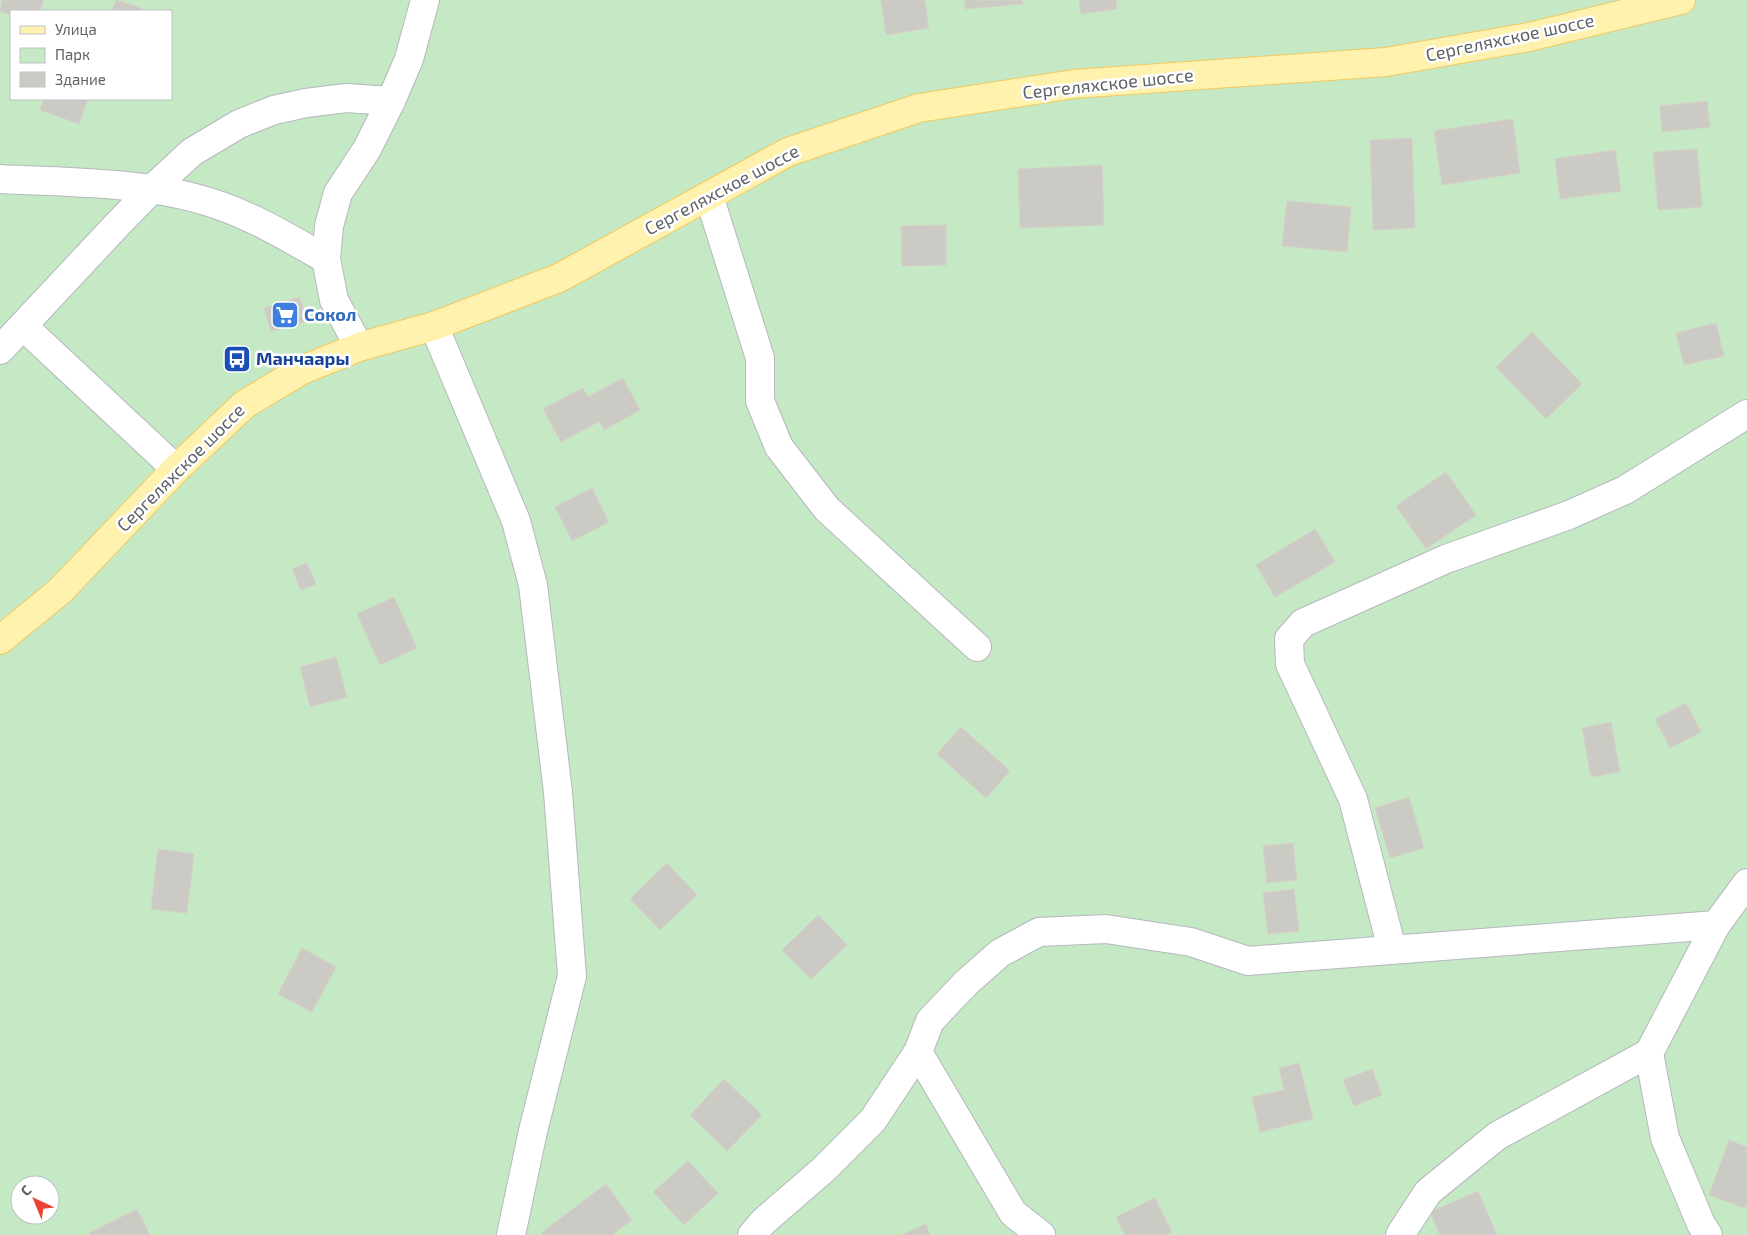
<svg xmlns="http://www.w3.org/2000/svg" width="1747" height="1235" font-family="'Exo 2',sans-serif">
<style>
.green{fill:#c5e8c5;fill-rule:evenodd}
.building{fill:#cccac5;stroke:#d6d1c6}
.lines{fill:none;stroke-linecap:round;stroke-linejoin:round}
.minor-casing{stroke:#b5b8bc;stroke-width:30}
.major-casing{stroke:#f2c960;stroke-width:30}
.minor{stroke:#fff;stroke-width:28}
.major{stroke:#fff2af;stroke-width:28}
.labels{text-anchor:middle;stroke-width:5;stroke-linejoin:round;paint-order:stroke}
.street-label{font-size:18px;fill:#5f6368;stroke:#fff}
.shop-label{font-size:18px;font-weight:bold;fill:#366cbe;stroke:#fff;text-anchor:start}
.transit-label{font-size:18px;font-weight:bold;fill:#164399;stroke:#fff;text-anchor:start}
</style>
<rect width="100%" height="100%" fill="#f1efe8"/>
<path class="green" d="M0,0H1747V1235H0ZM11,11H171V99H11ZM20,1185H50V1215H20Z"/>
<g class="building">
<polygon points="2,0 44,0 40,11 11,11 11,15 0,11"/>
<polygon points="116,0 141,8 140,11 112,11"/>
<polygon points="881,0 925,0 929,28 886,35"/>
<polygon points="965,0 1022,0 1023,4 965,9"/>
<polygon points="1079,0 1116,0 1117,9 1081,14"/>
<polygon points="44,99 88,99 79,124 40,110"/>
<polygon points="1707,101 1710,127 1662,132 1660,106"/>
<polygon points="1513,119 1520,173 1442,185 1434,131"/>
<polygon points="1412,138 1415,228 1373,230 1370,140"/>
<polygon points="1697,149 1702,207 1658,210 1653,152"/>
<polygon points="1615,150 1621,191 1560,199 1555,159"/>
<polygon points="1102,165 1104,225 1020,228 1018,169"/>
<polygon points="1287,201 1351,207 1347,252 1282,246"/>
<polygon points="946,225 946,265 902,266 901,226"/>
<polygon points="300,297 307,321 271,332 264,308"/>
<polygon points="1716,323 1724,356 1684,365 1676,333"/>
<polygon points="1532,332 1582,384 1546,419 1496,367"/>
<polygon points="623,378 640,410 604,430 600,421 561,442 543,409 583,388 588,397"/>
<polygon points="1446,472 1476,515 1426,549 1396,506"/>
<polygon points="592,488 609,522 572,541 555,507"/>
<polygon points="1315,529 1335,562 1275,597 1256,565"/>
<polygon points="307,563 316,584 301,590 292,569"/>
<polygon points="394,597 417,648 380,665 357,614"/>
<polygon points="336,657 347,697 310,707 300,667"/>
<polygon points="1686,703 1701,732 1670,748 1655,719"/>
<polygon points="1611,722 1620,772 1591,777 1582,728"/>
<polygon points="961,727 1010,771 986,798 937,754"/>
<polygon points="1409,797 1424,848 1390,858 1375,808"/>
<polygon points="1293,843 1297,880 1267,883 1263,846"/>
<polygon points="158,849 194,854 187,913 151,909"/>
<polygon points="667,863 697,895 660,930 630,899"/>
<polygon points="1294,889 1299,931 1268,934 1263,893"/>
<polygon points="818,915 847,945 811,979 782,950"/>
<polygon points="302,948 336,967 312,1012 278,994"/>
<polygon points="1299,1063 1313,1119 1260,1132 1252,1097 1284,1090 1279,1068"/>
<polygon points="1372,1069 1382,1095 1354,1106 1343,1080"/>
<polygon points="724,1079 762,1115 727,1151 690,1115"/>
<polygon points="1729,1140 1747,1147 1747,1202 1745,1208 1709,1195"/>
<polygon points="688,1161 718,1193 684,1225 653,1192"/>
<polygon points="606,1184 632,1220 612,1235 542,1235 541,1233"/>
<polygon points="1478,1191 1497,1235 1440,1235 1430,1212"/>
<polygon points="1155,1198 1172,1232 1166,1235 1125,1235 1116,1217"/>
<polygon points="137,1209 150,1235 91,1235 89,1233"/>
<polygon points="926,1224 930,1235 901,1235"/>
</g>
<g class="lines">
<g class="minor-casing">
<g id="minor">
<path d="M0,179C74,183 151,181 221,206C258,219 292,240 326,259L334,300L359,347"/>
<polyline points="709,196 760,358 760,401 779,447 827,509 977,647"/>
<polyline points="326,259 329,226 338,193 367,149 391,101 409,59 425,0"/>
<polyline points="23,326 176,469"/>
<polyline points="434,326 516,521 533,585 558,792 572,976 533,1131 511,1235"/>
<polyline points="0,350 116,226 152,189 192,152 239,124 274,110 306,103 346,98 391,101"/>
<polyline points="1392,949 1353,799 1290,664 1289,639 1303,623 1446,559 1569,515 1625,490 1747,414"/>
<polyline points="918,1052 1013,1213 1041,1235"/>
<polyline points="1649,1053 1665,1138 1701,1224 1708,1235"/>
<polyline points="752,1235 763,1222 823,1170 873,1120 918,1052 930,1021 966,983 1000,953 1039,932 1106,929 1191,942 1248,961 1716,925 1747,883"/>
<polyline points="1400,1235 1428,1192 1497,1136 1649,1053 1716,925"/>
</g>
</g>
<g class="major-casing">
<polyline id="major" points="0,640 60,591 176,469 245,404 302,370 359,347 434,326 559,278 788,152 919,108 1074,84 1386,62 1529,37 1681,0"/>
</g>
<use href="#minor" class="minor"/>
<use href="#major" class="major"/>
</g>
<defs>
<g id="supermarket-square" transform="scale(1.4375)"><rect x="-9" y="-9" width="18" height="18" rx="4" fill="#3f7fe0" stroke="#fff"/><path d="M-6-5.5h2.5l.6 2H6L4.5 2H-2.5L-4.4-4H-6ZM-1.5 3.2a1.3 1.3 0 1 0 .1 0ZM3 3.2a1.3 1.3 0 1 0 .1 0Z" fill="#fff"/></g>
<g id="bus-square" transform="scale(1.4375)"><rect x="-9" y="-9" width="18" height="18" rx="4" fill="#1a4fb4" stroke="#fff"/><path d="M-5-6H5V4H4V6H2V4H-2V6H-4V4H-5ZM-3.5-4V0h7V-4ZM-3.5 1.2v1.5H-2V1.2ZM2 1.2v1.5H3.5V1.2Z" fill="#fff"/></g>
</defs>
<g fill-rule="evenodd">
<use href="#supermarket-square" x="285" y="315"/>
<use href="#bus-square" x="237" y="359"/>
</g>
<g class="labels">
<g class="street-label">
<text transform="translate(1510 38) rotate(-12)" y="6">Сергеляхское шоссе</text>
<text transform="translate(1108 84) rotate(-6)" y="6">Сергеляхское шоссе</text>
<text transform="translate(722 190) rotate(-28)" y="6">Сергеляхское шоссе</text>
<text transform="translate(181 468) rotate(-45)" y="6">Сергеляхское шоссе</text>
</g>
<g class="shop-label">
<text x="304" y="321">Сокол</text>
</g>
<g class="transit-label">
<text x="256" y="365">Манчаары</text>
</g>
</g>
<rect x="10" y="10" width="162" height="90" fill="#ffffff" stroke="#bfc1c3"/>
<rect x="20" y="26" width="25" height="8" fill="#fff2af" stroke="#bfc1c3"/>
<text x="55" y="35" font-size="15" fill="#5f6368">Улица</text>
<rect x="20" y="48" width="25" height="15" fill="#c5e8c5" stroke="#bfc1c3"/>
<text x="55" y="60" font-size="15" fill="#5f6368">Парк</text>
<rect x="20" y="72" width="25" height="15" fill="#cccac5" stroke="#bfc1c3"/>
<text x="55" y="85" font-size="15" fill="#5f6368">Здание</text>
<g transform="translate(35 1200) rotate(316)"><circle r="24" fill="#ffffff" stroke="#bfc1c3"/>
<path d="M0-4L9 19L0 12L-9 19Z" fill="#ea4335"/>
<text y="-8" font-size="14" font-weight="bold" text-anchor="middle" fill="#5f6368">С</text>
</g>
</svg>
